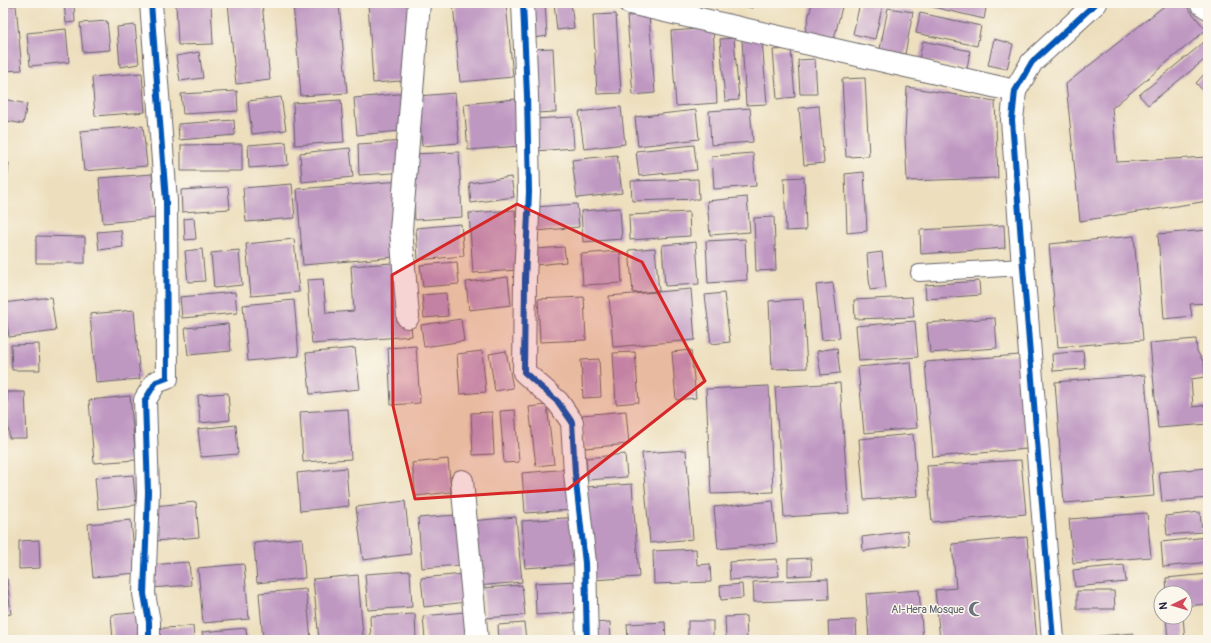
<svg xmlns="http://www.w3.org/2000/svg" width="1211" height="643" font-family="Pangolin,sans-serif">
<style>
.building{fill:#bf98c2}
.lines{fill:none;stroke-linecap:round;stroke-linejoin:round}
.service-casing{stroke:#696468;stroke-width:18}
.minor-casing{stroke:#696468;stroke-width:24}
.tertiary-casing{stroke:#696468;stroke-width:24}
.service{stroke:#fff;stroke-width:16}
.minor{stroke:#fff;stroke-width:22}
.tertiary{stroke:#fff;stroke-width:22}
.cycleway-casing{stroke:#fbf7ec;stroke-width:8}
.cycleway{stroke:#0057b8;stroke-width:6}
.marked{fill:#d62828;fill-opacity:0.2;stroke:#d62828;stroke-width:3;stroke-linejoin:round}
.labels{text-anchor:middle;stroke-width:3;stroke-linejoin:round;paint-order:stroke}
.worship-label{font-size:11px;fill:#5b616d;stroke:#fbf7ec;text-anchor:end}
</style>
<rect width="100%" height="100%" fill="#fbf7ec"/>
<filter id="ink" filterUnits="userSpaceOnUse"><feTurbulence type="fractalNoise" baseFrequency=".025" numOctaves="2"/><feDisplacementMap in="SourceGraphic" scale="8" xChannelSelector="R" yChannelSelector="G"/><feConvolveMatrix kernelMatrix="1 2 1 2 8 2 1 2 1" color-interpolation-filters="sRGB"/></filter>
<filter id="wash" filterUnits="userSpaceOnUse"><feTurbulence type="fractalNoise" baseFrequency=".012" numOctaves="4" result="noise"/><feDisplacementMap in="SourceGraphic" scale="16" xChannelSelector="R" yChannelSelector="G"/><feGaussianBlur stdDeviation="0.9" result="paint"/><feColorMatrix in="noise" values="0 0 0 0 0 0 0 0 0 0 0 0 0 0 0 0 0 1.4 0 .05"/><feComposite in="paint" operator="in"/></filter>
<g filter="url(#wash)">
<rect width="100%" height="100%" fill="#eddfbd"/>
<g id="blocks">
<g class="building">
<polygon points="64,3 74,3 75,22 66,23"/>
<polygon points="176,3 211,3 213,44 178,45"/>
<polygon points="228,3 262,3 270,80 236,84"/>
<polygon points="293,3 339,3 347,93 301,96"/>
<polygon points="368,3 410,3 415,80 373,83"/>
<polygon points="453,3 506,3 513,77 460,82"/>
<polygon points="531,3 545,3 547,36 534,38"/>
<polygon points="554,3 571,3 574,28 557,30"/>
<polygon points="735,3 754,3 752,8"/>
<polygon points="812,3 843,3 834,39 805,32"/>
<polygon points="860,3 883,3 875,39 853,34"/>
<polygon points="916,3 987,3 984,19"/>
<polygon points="1168,3 1184,3 1206,30 1112,108 1117,162 1208,157 1208,201 1080,221 1066,84"/>
<polygon points="16,5 22,70 3,71 3,8"/>
<polygon points="888,8 913,12 905,54 880,49"/>
<polygon points="920,13 981,26 977,46 916,33"/>
<polygon points="616,14 621,93 597,94 593,15"/>
<polygon points="649,15 655,93 633,95 627,16"/>
<polygon points="107,21 110,50 83,52 80,23"/>
<polygon points="135,25 139,64 120,67 117,27"/>
<polygon points="713,28 717,103 676,106 671,31"/>
<polygon points="66,29 69,62 30,66 27,33"/>
<polygon points="734,38 739,100 725,101 720,39"/>
<polygon points="762,39 767,104 746,105 742,40"/>
<polygon points="994,39 1013,44 1007,69 988,65"/>
<polygon points="1208,39 1208,57 1148,105 1139,95"/>
<polygon points="923,41 970,51 967,69 919,59"/>
<polygon points="553,48 556,112 536,113 533,49"/>
<polygon points="791,49 795,97 777,99 773,50"/>
<polygon points="199,52 203,78 180,81 176,56"/>
<polygon points="815,59 817,94 800,94 798,60"/>
<polygon points="1208,70 1208,96 1196,83"/>
<polygon points="142,73 145,112 95,116 92,77"/>
<polygon points="865,78 869,156 846,157 842,79"/>
<polygon points="907,87 995,101 998,178 907,181 905,136"/>
<polygon points="237,91 238,111 183,114 181,94"/>
<polygon points="408,93 412,130 357,135 354,98"/>
<polygon points="455,93 459,143 422,146 418,96"/>
<polygon points="281,97 286,130 252,134 248,101"/>
<polygon points="3,99 27,104 23,124 3,120"/>
<polygon points="516,99 520,146 468,150 464,104"/>
<polygon points="341,100 344,142 295,145 293,103"/>
<polygon points="819,106 824,163 804,165 799,108"/>
<polygon points="621,107 625,144 584,149 579,112"/>
<polygon points="750,108 753,142 711,145 709,111"/>
<polygon points="696,110 699,139 638,146 635,117"/>
<polygon points="572,117 574,148 536,151 533,119"/>
<polygon points="234,120 235,135 179,140 178,124"/>
<polygon points="143,126 147,166 84,171 80,131"/>
<polygon points="407,141 409,172 359,175 358,144"/>
<polygon points="286,142 288,165 249,168 248,145"/>
<polygon points="242,144 242,171 181,171 181,145"/>
<polygon points="694,145 697,170 639,176 636,151"/>
<polygon points="350,148 353,177 302,182 300,153"/>
<polygon points="459,152 462,217 415,220 413,154"/>
<polygon points="753,153 756,186 714,189 712,156"/>
<polygon points="617,155 622,193 577,198 572,160"/>
<polygon points="3,162 9,163 5,199 3,198"/>
<polygon points="864,172 867,231 847,233 845,174"/>
<polygon points="152,174 156,218 103,223 99,178"/>
<polygon points="511,177 514,197 471,203 469,183"/>
<polygon points="804,177 806,230 786,231 784,178"/>
<polygon points="698,179 699,199 632,201 631,181"/>
<polygon points="402,181 408,256 303,265 297,189"/>
<polygon points="292,184 295,218 246,222 243,188"/>
<polygon points="228,187 230,209 182,212 181,190"/>
<polygon points="747,197 750,232 710,235 707,201"/>
<polygon points="577,204 579,227 537,231 535,207"/>
<polygon points="620,208 622,239 583,242 581,211"/>
<polygon points="515,210 518,270 473,273 469,213"/>
<polygon points="689,212 690,236 630,240 629,215"/>
<polygon points="774,217 776,270 756,271 754,218"/>
<polygon points="194,218 196,239 185,240 184,219"/>
<polygon points="461,224 464,256 418,260 416,228"/>
<polygon points="1004,225 1005,248 921,254 920,230"/>
<polygon points="121,230 123,247 99,250 97,232"/>
<polygon points="1208,230 1208,303 1190,304 1192,316 1164,319 1158,234"/>
<polygon points="36,236 85,237 85,263 36,263"/>
<polygon points="1134,236 1143,340 1058,347 1049,244"/>
<polygon points="294,239 299,292 251,296 246,244"/>
<polygon points="745,239 747,280 708,283 706,241"/>
<polygon points="696,242 699,284 665,286 662,245"/>
<polygon points="564,247 566,262 536,265 535,249"/>
<polygon points="655,248 659,291 633,293 629,250"/>
<polygon points="202,249 205,281 188,282 185,251"/>
<polygon points="239,250 242,285 214,288 211,253"/>
<polygon points="620,251 622,283 583,285 581,254"/>
<polygon points="882,252 886,288 870,290 867,254"/>
<polygon points="406,262 412,336 312,344 307,280 323,279 326,313 354,311 351,266"/>
<polygon points="457,262 459,284 423,287 420,265"/>
<polygon points="508,277 511,305 469,310 466,282"/>
<polygon points="979,281 980,295 926,299 925,285"/>
<polygon points="833,283 840,338 822,340 816,285"/>
<polygon points="691,289 695,340 613,347 609,296"/>
<polygon points="235,292 237,313 182,318 180,297"/>
<polygon points="446,293 448,316 424,318 422,295"/>
<polygon points="724,293 730,342 711,344 705,295"/>
<polygon points="51,297 56,331 9,337 4,303"/>
<polygon points="584,297 586,340 540,342 538,299"/>
<polygon points="912,297 914,317 855,319 854,300"/>
<polygon points="803,299 807,368 772,369 769,301"/>
<polygon points="294,300 299,356 248,361 243,305"/>
<polygon points="134,310 140,379 96,383 90,314"/>
<polygon points="995,318 997,348 930,353 927,323"/>
<polygon points="461,319 464,341 424,347 421,325"/>
<polygon points="915,321 918,357 859,361 856,326"/>
<polygon points="228,324 231,351 188,355 185,328"/>
<polygon points="1196,339 1197,351 1204,363 1205,377 1191,379 1193,407 1208,405 1208,424 1158,428 1150,343"/>
<polygon points="39,344 40,370 12,370 11,345"/>
<polygon points="416,346 420,403 391,405 388,348"/>
<polygon points="355,348 360,389 310,394 306,353"/>
<polygon points="837,348 840,373 821,375 817,351"/>
<polygon points="691,350 696,398 676,400 672,352"/>
<polygon points="482,351 486,392 460,394 457,354"/>
<polygon points="506,351 513,388 495,391 489,354"/>
<polygon points="1083,351 1085,369 1053,371 1052,354"/>
<polygon points="635,352 639,402 616,404 613,353"/>
<polygon points="1020,355 1027,449 933,457 925,362"/>
<polygon points="599,359 601,397 583,398 581,360"/>
<polygon points="911,362 917,428 864,433 858,367"/>
<polygon points="1145,375 1154,496 1064,503 1055,382"/>
<polygon points="840,383 849,513 784,517 775,387"/>
<polygon points="769,386 773,492 711,494 706,389"/>
<polygon points="7,392 25,392 27,438 9,438"/>
<polygon points="228,393 230,420 200,423 198,395"/>
<polygon points="130,396 136,460 94,463 89,400"/>
<polygon points="547,405 554,464 536,466 529,407"/>
<polygon points="348,409 351,459 303,462 300,412"/>
<polygon points="515,410 519,462 504,463 500,411"/>
<polygon points="626,411 629,444 585,448 582,415"/>
<polygon points="492,412 494,454 473,455 471,413"/>
<polygon points="236,425 238,454 201,457 198,429"/>
<polygon points="913,434 918,496 864,500 859,439"/>
<polygon points="686,450 693,539 650,543 642,453"/>
<polygon points="625,454 627,477 588,480 586,458"/>
<polygon points="448,459 451,492 416,496 412,463"/>
<polygon points="1021,460 1026,514 932,522 927,466"/>
<polygon points="346,468 349,506 300,511 297,473"/>
<polygon points="1208,468 1208,498 1162,502 1159,472"/>
<polygon points="569,469 572,510 525,513 522,473"/>
<polygon points="133,475 136,505 98,509 95,478"/>
<polygon points="632,484 639,577 593,580 586,487"/>
<polygon points="405,501 411,554 363,560 356,507"/>
<polygon points="773,501 777,543 718,549 714,507"/>
<polygon points="196,502 199,537 156,541 153,506"/>
<polygon points="1200,512 1202,532 1167,535 1165,516"/>
<polygon points="1147,513 1151,557 1073,563 1069,519"/>
<polygon points="456,515 460,565 422,568 418,518"/>
<polygon points="516,517 522,582 477,586 471,521"/>
<polygon points="579,517 583,564 525,568 522,521"/>
<polygon points="131,520 136,573 93,577 88,524"/>
<polygon points="907,531 909,545 863,551 862,537"/>
<polygon points="1027,537 1037,640 940,640 935,590 956,588 952,544"/>
<polygon points="1207,537 1208,562 1163,567 1161,542"/>
<polygon points="302,538 305,578 257,583 254,543"/>
<polygon points="39,540 40,568 19,569 19,541"/>
<polygon points="696,549 697,565 710,564 711,582 654,584 653,551"/>
<polygon points="811,558 812,575 788,576 788,559"/>
<polygon points="777,559 779,576 730,580 729,562"/>
<polygon points="189,562 191,585 151,588 149,565"/>
<polygon points="244,564 249,619 203,623 198,568"/>
<polygon points="1124,565 1126,582 1075,587 1073,570"/>
<polygon points="410,571 412,607 368,610 365,574"/>
<polygon points="464,574 467,602 424,607 421,578"/>
<polygon points="1208,574 1208,604 1185,606 1185,593 1167,593 1166,578"/>
<polygon points="358,575 363,636 319,640 313,579"/>
<polygon points="3,579 7,579 11,614 3,615"/>
<polygon points="828,579 829,599 754,602 753,582"/>
<polygon points="578,581 580,612 536,615 535,583"/>
<polygon points="742,584 743,598 721,600 720,586"/>
<polygon points="522,585 525,615 485,618 483,588"/>
<polygon points="306,589 311,640 263,640 259,593"/>
<polygon points="919,590 923,640 869,640 866,594"/>
<polygon points="1077,591 1114,591 1115,609 1077,609"/>
<polygon points="144,612 146,640 113,640 111,615"/>
<polygon points="465,612 467,640 425,640 423,616"/>
<polygon points="415,614 416,640 371,640 370,616"/>
<polygon points="746,616 747,640 726,640 725,617"/>
<polygon points="1166,617 1183,617 1185,640 1168,640"/>
<polygon points="856,620 857,640 829,640 828,621"/>
<rect x="688" y="621" width="25" height="19"/>
<polygon points="610,622 611,640 592,640 591,623"/>
<polygon points="665,622 666,640 628,640 627,624"/>
<polygon points="524,623 526,640 499,640 498,625"/>
<polygon points="193,626 194,640 153,640 152,629"/>
<polygon points="246,628 247,640 203,640 202,632"/>
<polygon points="1133,633 1133,640 1078,640 1078,638"/>
</g>
</g>
</g>
<g filter="url(#ink)">
<use href="#blocks" fill-opacity="0" stroke="#696468" stroke-width="1"/>
<g class="lines">
<g class="service-casing">
<polyline id="service" points="919,273 1023,267"/>
</g>
<g class="minor-casing">
<g id="minor">
<polyline points="523,3 527,95 529,192 525,279 524,372 558,402 572,422 575,473 585,563 587,640"/>
<polyline points="630,3 1015,91"/>
<polyline points="1201,3 1208,8"/>
<polyline points="408,317 401,230 419,3"/>
<polyline points="462,481 477,640"/>
<polyline points="149,640 149,622 144,594 148,492 145,400 156,382 167,378 166,201 151,3"/>
</g>
</g>
<g class="tertiary-casing">
<polyline id="tertiary" points="1053,640 1023,267 1012,120 1015,91 1032,62 1096,3"/>
</g>
<use href="#service" class="service"/>
<use href="#minor" class="minor"/>
<use href="#tertiary" class="tertiary"/>
<g class="cycleway-casing">
<g id="cycleway">
<polyline points="523,3 527,95 529,192 525,279 524,372 558,402 572,422 575,473 585,563 587,640"/>
<polyline points="149,640 149,622 144,594 148,492 145,400 156,382 167,378 166,201 151,3"/>
<polyline points="1053,640 1023,267 1012,120 1015,91 1032,62 1096,3"/>
</g>
</g>
<use href="#cycleway" class="cycleway"/>
</g>
</g>
<path class="marked" d="M517,204L642,262L705,381L568,489L415,499L393,406L392,275Z"/>
<defs>
<g id="mosque-bare" transform="scale(1.2)"><path d="M3.5-4.9A6 6 0 1 0 3.5 4.9A5 5 0 1 1 3.5-4.9Z" fill="#6b7280" stroke="#fbf7ec" stroke-width="2.5" paint-order="stroke"/></g>
</defs>
<g fill-rule="evenodd">
<use href="#mosque-bare" x="976" y="609"/>
</g>
<g class="labels">
<g class="worship-label">
<text x="964" y="613">Al-Hera Mosque</text>
</g>
</g>
<rect width="1211" height="643" fill="none" stroke="#fbf7ec" stroke-width="16"/>
<g transform="translate(1173 605) rotate(265)"><circle r="19" fill="#fbf7ec" stroke="#a4a2a5"/>
<path d="M0-3L7 15L0 10L-7 15Z" fill="#d1495b"/>
<text y="-6" font-size="11" font-weight="bold" text-anchor="middle" fill="#22223b">N</text>
</g>
</svg>
